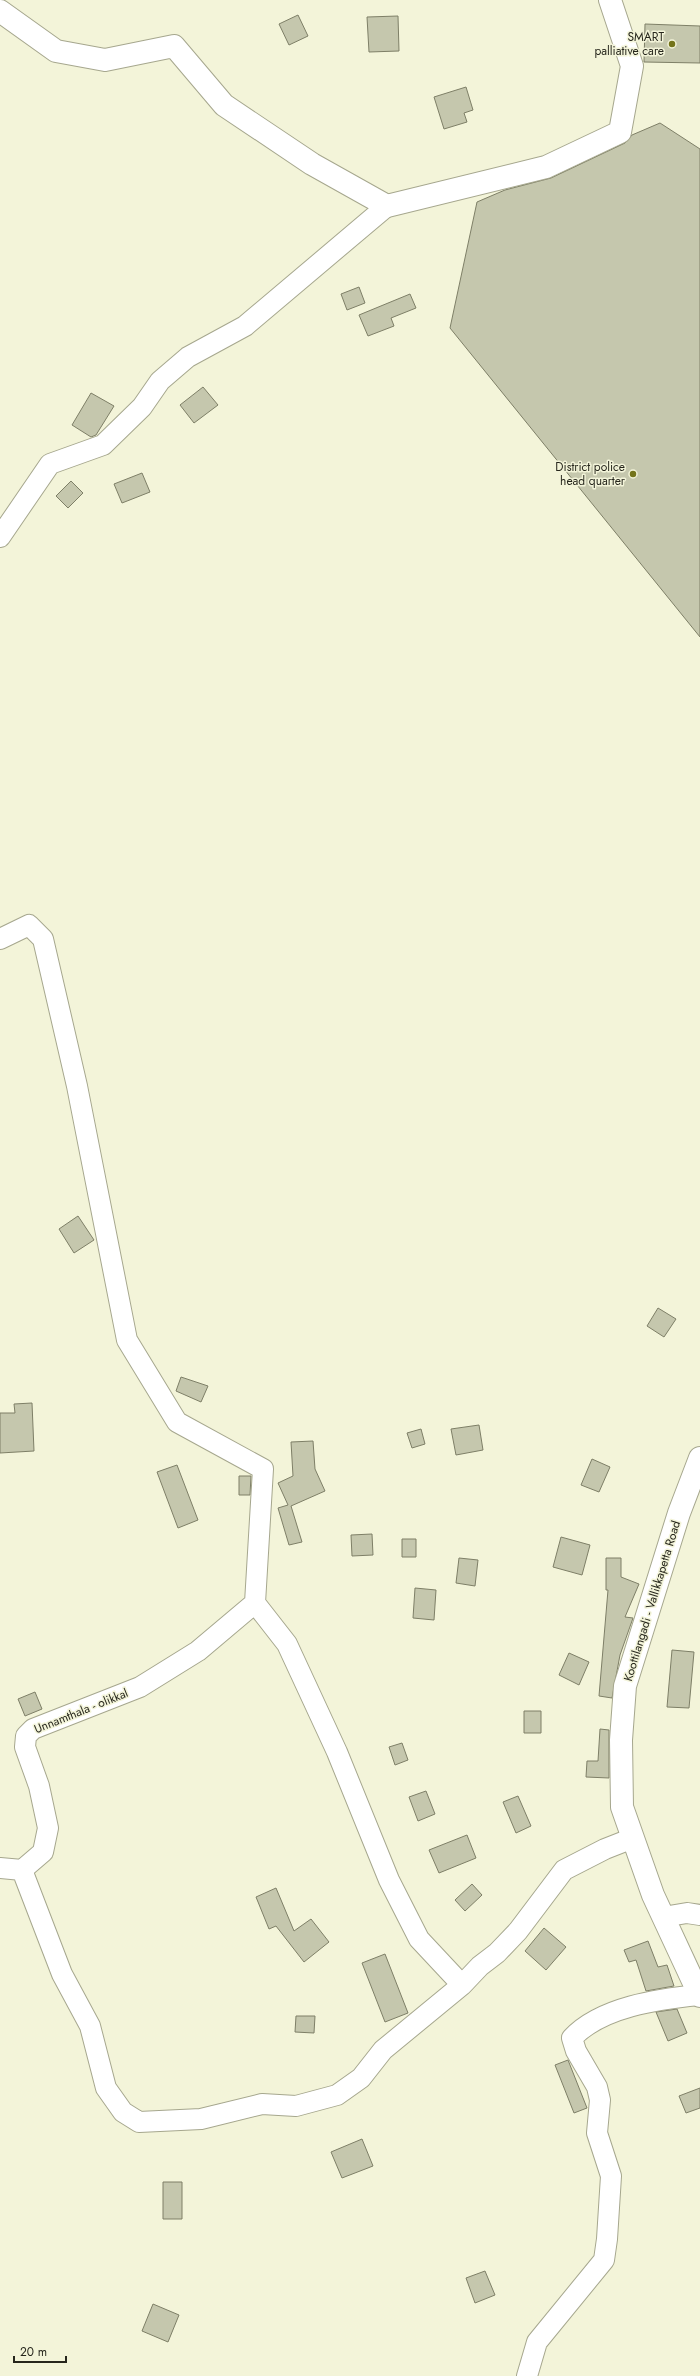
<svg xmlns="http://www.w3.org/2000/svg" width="700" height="2376" font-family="Jost,sans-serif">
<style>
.building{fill:#c5c7ad;stroke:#7e7f67}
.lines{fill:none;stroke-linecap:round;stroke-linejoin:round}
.street-casing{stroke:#a6a78e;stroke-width:22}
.secondary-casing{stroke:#a6a78e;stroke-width:24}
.street{stroke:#fff;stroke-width:20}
.secondary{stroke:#fff;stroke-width:22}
.poi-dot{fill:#74741a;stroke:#f3f4d9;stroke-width:1.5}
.labels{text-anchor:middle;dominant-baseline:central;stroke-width:3;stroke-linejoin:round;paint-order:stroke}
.poi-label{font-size:12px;fill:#26261c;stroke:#f3f4d9;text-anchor:end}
.street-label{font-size:12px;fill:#26261c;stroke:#f3f4d9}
</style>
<rect width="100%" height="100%" fill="#f3f4d9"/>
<path class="building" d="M298,15L308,36L289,45L279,24Z
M398,16L399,51L369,52L367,17Z
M645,24L700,26V63L644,62Z
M466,87L473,110L464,113L467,122L444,129L434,97Z
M660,123L700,149V637L450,328L477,202L505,190L551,178L625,143L632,135Z
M359,287L365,303L347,310L341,294Z
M410,294L416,308L391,318L394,326L368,336L359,315Z
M203,387L218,405L194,423L180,405Z
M91,393L114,406L96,435L91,437L72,425Z
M142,473L150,492L122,503L114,484Z
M71,481L83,493L68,508L56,496Z
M78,1216L94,1240L74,1253L59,1229Z
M658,1308L676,1319L664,1337L647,1326Z
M181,1377L208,1386L201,1402L176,1391Z
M32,1403L34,1451L0,1453V1413H15L14,1404Z
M479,1425L483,1450L456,1455L451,1429Z
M421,1429L425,1444L412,1448L407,1433Z
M313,1441L315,1469L325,1491L291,1506L302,1542L289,1545L278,1508L288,1505L278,1483L293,1476L291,1442Z
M592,1459L610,1467L599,1492L581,1485Z
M177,1465L198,1520L178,1528L157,1472Z
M239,1476H251L250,1495H239Z
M372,1534L373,1555L352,1556L351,1535Z
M561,1537L590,1545L582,1575L553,1567Z
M402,1539H416V1557H402Z
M459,1558L478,1560L475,1586L456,1583Z
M606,1558H621V1577L639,1584L625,1617L633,1618L620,1655L612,1698L599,1696L608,1590H606Z
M415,1588L436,1590L434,1620L413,1618Z
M672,1650L694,1652L689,1708L667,1707Z
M569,1653L589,1662L579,1685L559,1675Z
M35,1692L42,1709L25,1716L18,1699Z
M524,1711H541V1733H524Z
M600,1729L609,1730V1778L586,1777L587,1761H598Z
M402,1743L408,1760L395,1765L389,1747Z
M426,1791L435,1814L418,1821L409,1797Z
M518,1796L531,1826L516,1833L503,1802Z
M467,1835L476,1858L439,1873L429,1850Z
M472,1884L482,1895L465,1911L455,1900Z
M276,1888L294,1931L311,1919L329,1942L304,1962L276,1926L269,1929L256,1897Z
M544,1928L566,1947L546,1970L525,1951Z
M648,1941L658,1967L667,1965L674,1986L646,1991L636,1960L629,1962L624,1950Z
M385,1954L408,2013L385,2022L362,1963Z
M677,2009L687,2033L668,2041L656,2012Z
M296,2016H315L314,2033L295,2032Z
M568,2060L587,2108L574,2113L555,2065Z
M700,2088V2108L686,2113L679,2096Z
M362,2139L373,2166L342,2178L331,2152Z
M163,2182H182V2219H163Z
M485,2271L495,2295L475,2303L466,2278Z
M153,2304L179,2315L168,2342L142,2331Z"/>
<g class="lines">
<g class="street-casing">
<path id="street" d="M0,537L50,464L103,445L142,407L160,381L188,357L245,326L387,206
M0,939L29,925L43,939L77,1086L127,1340L177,1422L263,1469L255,1603L287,1644L337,1752L389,1880L419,1939L462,1985
M0,1868L22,1870L43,1852L48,1828L39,1786L25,1747L26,1736L33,1729L140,1687L198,1651L255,1603
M22,1870L62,1974L90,2026L106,2088L123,2112L139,2122L201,2119L262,2104L296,2106L337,2095L361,2078L383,2050L462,1985L480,1966L497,1953L518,1931L564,1870L605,1849L633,1838
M663,1917L687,1913L700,1915
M527,2376L537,2342L604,2260L607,2239L611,2176L597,2133L600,2100L597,2087L576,2051L572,2038C601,2007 658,1999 699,1995"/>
</g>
<g class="secondary-casing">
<path id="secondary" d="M0,11L56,51L105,60L174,46L224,105L312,164L387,206L546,167L620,132L632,66L610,0
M700,1458L679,1513L625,1686L621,1740L622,1807L653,1895L700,1996"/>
</g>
<use href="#street" class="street"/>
<use href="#secondary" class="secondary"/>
</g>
<g class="poi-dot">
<circle cx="672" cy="44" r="4"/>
<circle cx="633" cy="474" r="4"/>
</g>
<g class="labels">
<g class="poi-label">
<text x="664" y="37">SMART<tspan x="664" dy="14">palliative care</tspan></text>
<text x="625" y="467">District police<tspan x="625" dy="14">head quarter</tspan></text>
</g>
<g class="street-label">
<text transform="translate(652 1601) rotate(-73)">Koottilangadi - Vallikkapetta Road</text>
<text transform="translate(81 1711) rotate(-22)">Unnamthala - olikkal</text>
</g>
</g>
<path d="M14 2356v6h52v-6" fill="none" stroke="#26261c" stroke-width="2"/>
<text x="20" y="2356" font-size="12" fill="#26261c" stroke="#f3f4d9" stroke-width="3" paint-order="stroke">20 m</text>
</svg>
